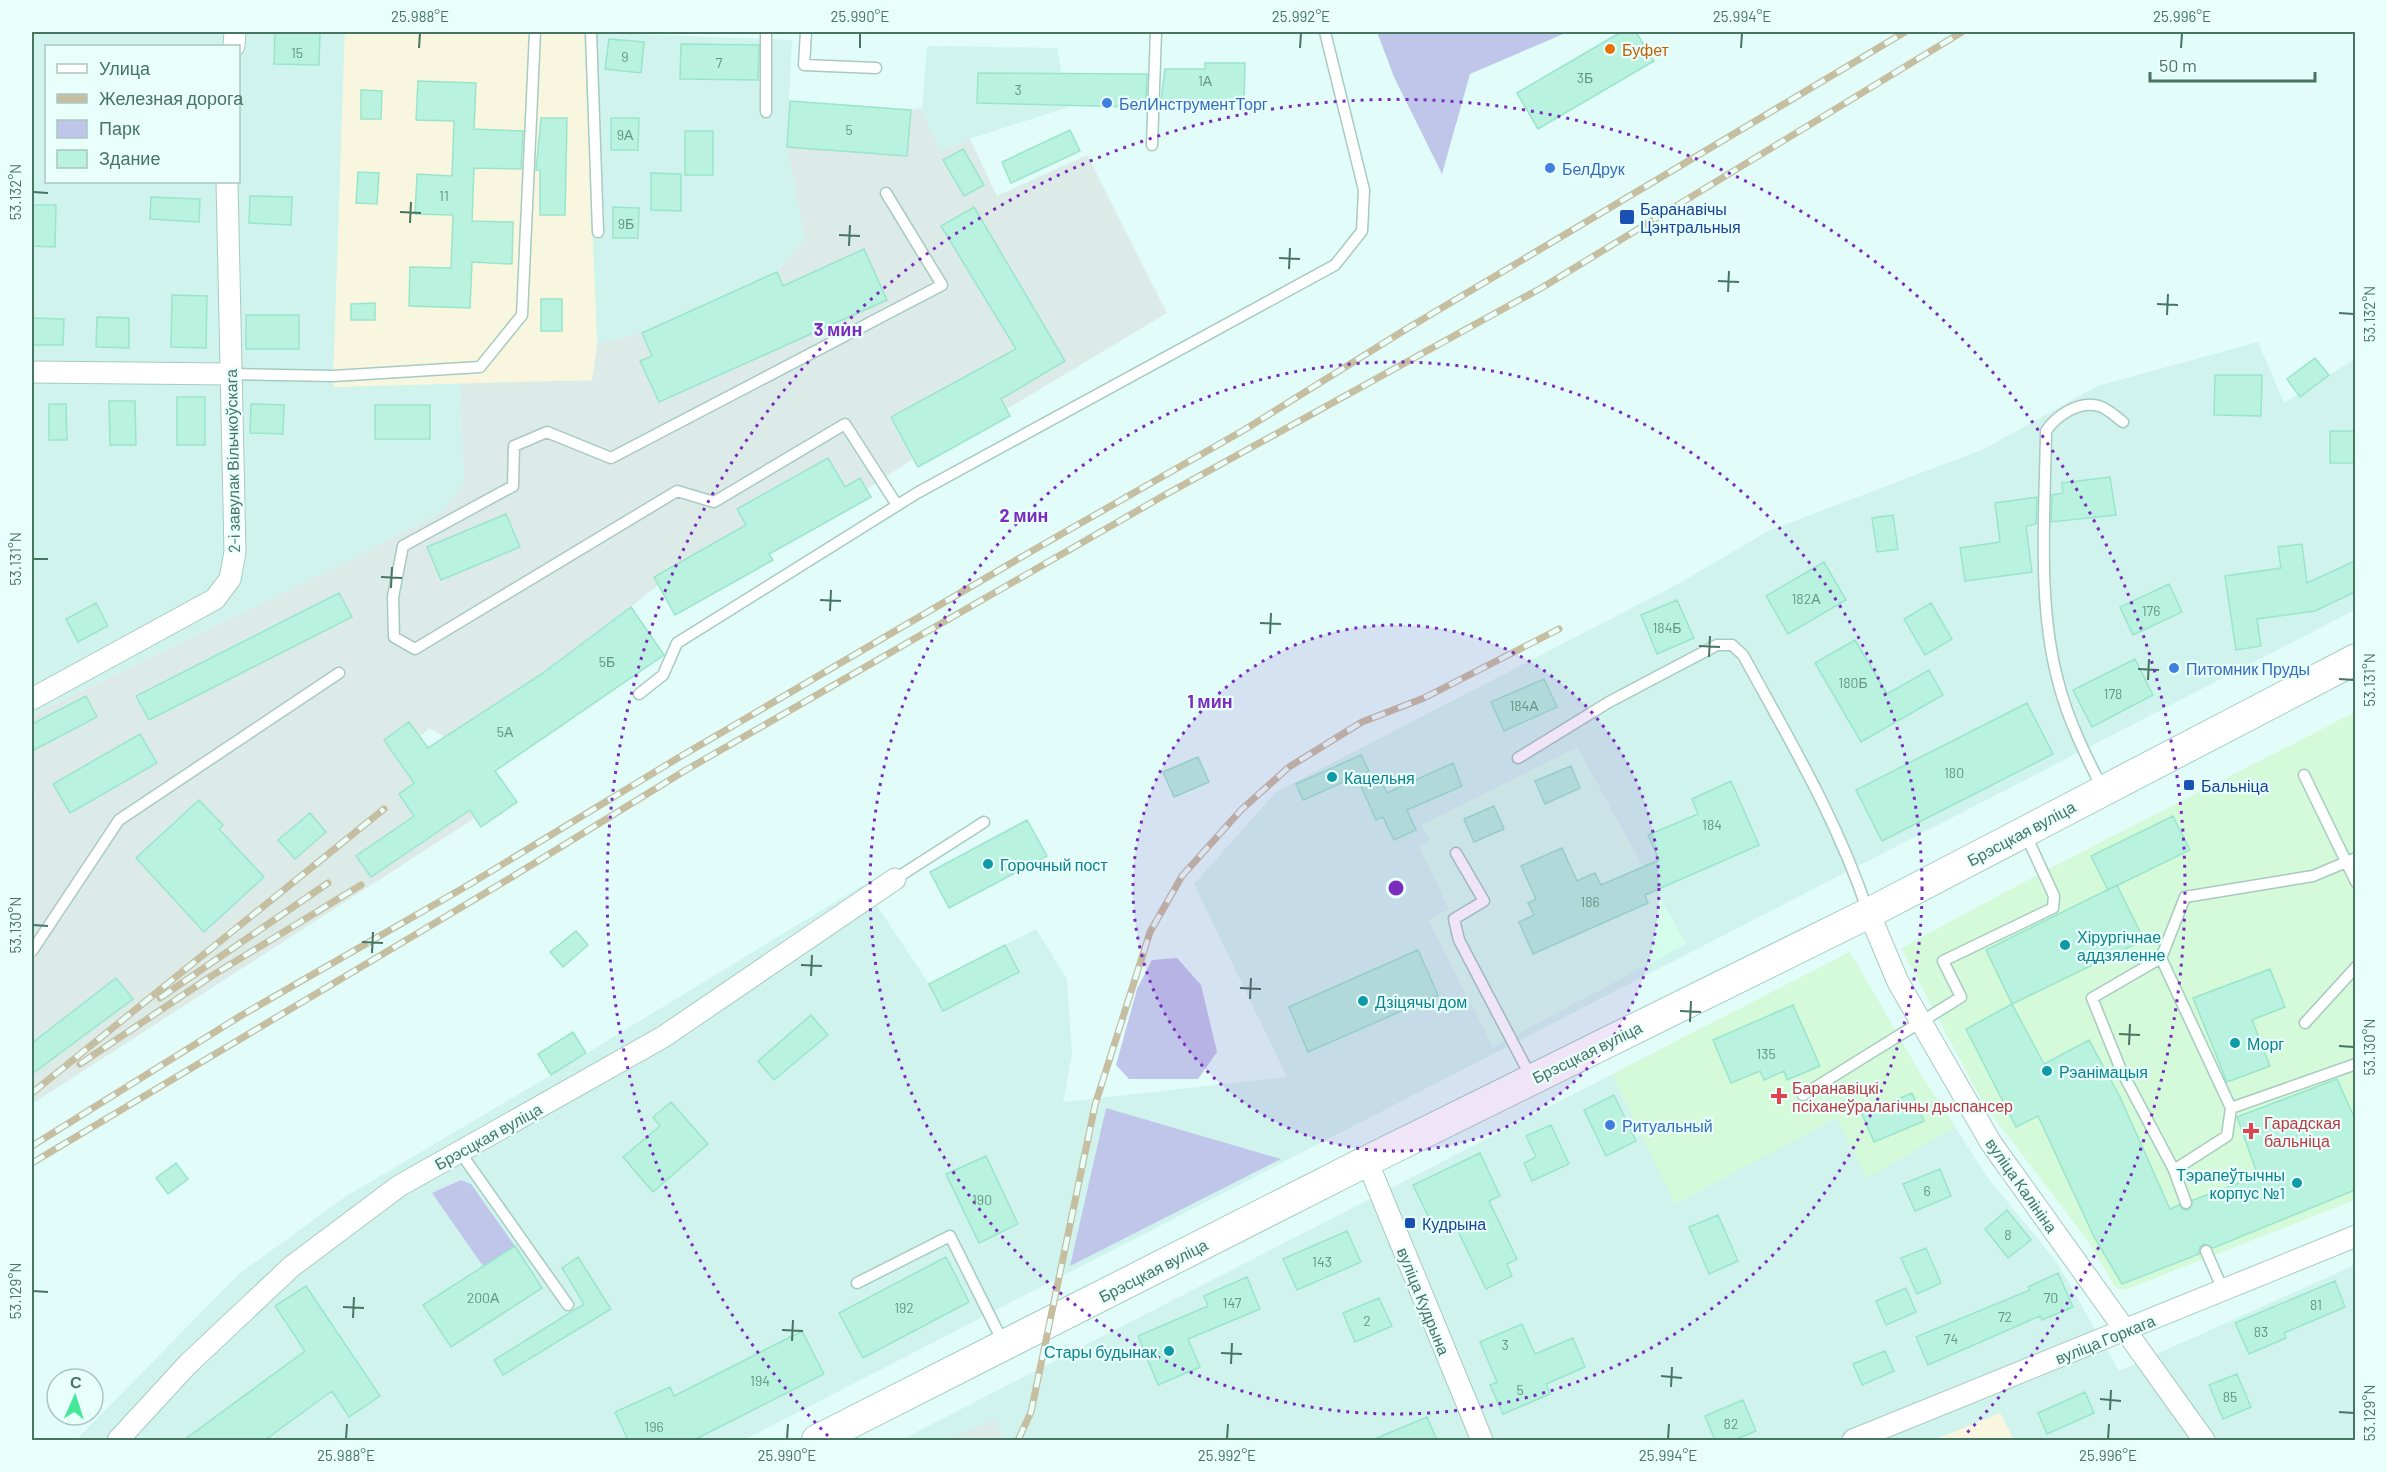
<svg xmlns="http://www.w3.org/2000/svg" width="2387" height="1472" font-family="Barlow,sans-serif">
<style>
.residential{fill:#d0f4ed;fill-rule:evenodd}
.commercial{fill:#d5fdec}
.industrial{fill:#ddebe8}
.education{fill:#f8f6de}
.medical{fill:#d5fada}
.green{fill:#c0c6ea}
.building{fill:#b9f2df;stroke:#99e5cb;stroke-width:1.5}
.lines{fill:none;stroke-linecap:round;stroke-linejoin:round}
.service-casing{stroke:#a6cbc0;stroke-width:13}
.minor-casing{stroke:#a6cbc0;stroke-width:23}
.secondary-casing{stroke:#a3cec2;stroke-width:32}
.service{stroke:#fff;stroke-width:10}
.minor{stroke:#fff;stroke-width:21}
.secondary{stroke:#fff;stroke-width:30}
.rail-casing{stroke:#c5bea1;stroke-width:7}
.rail{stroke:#e8fffc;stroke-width:4.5;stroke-dasharray:14;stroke-linecap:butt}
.ticks{fill:none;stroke:#487464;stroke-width:2}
.ring{fill:none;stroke:#7b2cbf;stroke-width:3;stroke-dasharray:3 6}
.food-dot{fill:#e8710a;stroke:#e8fffc;stroke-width:2}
.shop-dot{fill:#3f7fe0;stroke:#e8fffc;stroke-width:2}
.transit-dot{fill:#1a4fb4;stroke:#e8fffc;stroke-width:2}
.culture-dot{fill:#0f9aa8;stroke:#e8fffc;stroke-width:2}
.health-dot{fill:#e0444e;stroke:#e8fffc;stroke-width:2}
.labels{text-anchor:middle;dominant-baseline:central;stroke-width:4.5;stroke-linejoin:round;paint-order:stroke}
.number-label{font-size:14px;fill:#649483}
.food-label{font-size:16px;fill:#c56008;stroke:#e8fffc;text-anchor:start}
.shop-label{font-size:16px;fill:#366cbe;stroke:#e8fffc;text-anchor:start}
.transit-label{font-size:16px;fill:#164399;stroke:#e8fffc;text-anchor:start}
.street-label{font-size:16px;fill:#487464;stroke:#e8fffc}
.culture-label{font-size:16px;fill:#0d838f;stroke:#e8fffc;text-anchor:start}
.health-label{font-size:16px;fill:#be3a42;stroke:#e8fffc;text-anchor:start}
.centre{fill:#7b2cbf;stroke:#e8fffc;stroke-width:3}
.ring-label{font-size:18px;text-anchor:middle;font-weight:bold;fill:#7b2cbf;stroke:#e8fffc;stroke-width:4.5;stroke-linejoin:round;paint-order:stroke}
.neatline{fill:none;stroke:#487464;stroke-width:2}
.ticks-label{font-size:15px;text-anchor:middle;fill:#487464}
</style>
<rect width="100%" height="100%" fill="#e2fcf9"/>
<path class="residential" d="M32,32H345L333,387L460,382L464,485L443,511L341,565L32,715ZM46,46H238V182H46Z
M584,32L792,40L787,147L805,240L777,272L642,333L597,344Z
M927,46L1057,48L1068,107L970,139L940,152L922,108Z
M2258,342L2284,403L2355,359V610L744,1440H76L240,1273L348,1195L551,1075L863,885L929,984L1036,929L1067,979L1072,1055L1063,1102L1287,1077L1194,884L1276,792L1680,583L1768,531L1984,449L2097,386Z
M1850,952L1918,1070L1988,1178L2056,1261L2119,1371L2355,1265V1440H901Z"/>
<path class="commercial" d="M1577,747L1686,944L1493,1047L1428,920L1449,909L1419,847L1430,840L1421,825Z"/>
<path class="industrial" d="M790,101L911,110L922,108L940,152L970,139L997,196L1087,155L1167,313L1007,409L1010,416L918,467L913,459L867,489L871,497L769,553L773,560L675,615L658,585L631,607L664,654L583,712L551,668L535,679L565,725L467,789L445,737L429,728L420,737L475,818L32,1104V800L35,798L32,792V715L341,565L443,511L464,484L460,382L592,380L597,344L642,333L777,272L805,240L787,147Z
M996,1419L1003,1440H945Z"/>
<path class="education" d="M345,32H584L597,344L592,380L333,387Z
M2000,1413L2014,1440H1934Z"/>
<path class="medical" d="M2355,712V1200L2125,1290L2116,1288L2087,1240L1983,1103L1901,948L2043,872Z
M1850,952L1918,1070L1955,1127L1867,1178L1837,1118L1675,1204L1612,1074Z"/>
<path class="green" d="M1377,32H1568L1470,74L1442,174L1394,77Z
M1177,958L1201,985L1217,1052L1198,1079H1129L1116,1065L1137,989L1152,960Z
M1106,1108L1281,1159L1070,1266Z
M461,1180L471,1184L515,1246L483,1266L432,1193Z"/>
<path class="building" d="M275,32L320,33L319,65L274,64Z
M1621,32H1636L1654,61L1538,129L1517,93Z
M609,39L644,42L641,73L605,69Z
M681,44L759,45L758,80L680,79Z
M1205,63H1245L1244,102L1161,101L1165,69H1205Z
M978,73L1147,74L1146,100H1136V107L977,103Z
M418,81L476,83L474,129L523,131L521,169L474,168L472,221L513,222L512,264L472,262L470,308L409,306L410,267L451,268L453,215L415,214L417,174L452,176L454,121L416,120Z
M361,90L382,91L381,119H361Z
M790,101L911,110L907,156L787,147Z
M541,118H567L565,215H540V170H536Z
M611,118H639L638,150H611Z
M1070,130L1080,151L1011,183L1002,162Z
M685,131H713V175H685Z
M963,149L984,185L964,196L943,160Z
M358,172L379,173L377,204L356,203Z
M651,173L681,174V211L651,210Z
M250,196L292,197L291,225L249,223Z
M151,197L200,199L199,222L150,219Z
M32,205H56L55,247L32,246Z
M613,207L639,208L638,238H613Z
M974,207L1065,361L1001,399L1010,416L918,467L891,417L1016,349L941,226Z
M864,249L887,300L659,402L640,361L652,356L642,333L777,272L783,286Z
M172,295L207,296L206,348L171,347Z
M541,299H562V331H541Z
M375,303V320H351V304Z
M246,315H299V349H246Z
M97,317L129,318V348L96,347Z
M32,318L64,319L63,345H32Z
M2315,358L2329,375L2300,397L2287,379Z
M2215,375H2262L2261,416L2214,415Z
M177,397H205V445H177Z
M109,401H135L136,445H110Z
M49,404H66L67,440H49Z
M251,404L284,405L283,434L250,433Z
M375,405H430V439H375Z
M2330,431H2354V463H2330Z
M828,458L845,487L860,478L871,497L769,554L773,560L675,615L654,577L746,525L737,509Z
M2110,477L2116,515L2051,522L2052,495L2063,493L2062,483Z
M2037,497L2036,524L2026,526L2032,572L1965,581L1960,548L2000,542L1995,503Z
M506,514L520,547L441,580L427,547Z
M1893,515L1898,549L1877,552L1872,518Z
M2302,544L2307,583L2355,561V592L2315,611L2257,619L2261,646L2236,650L2225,576L2281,568L2278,547Z
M1824,562L1846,600L1788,634L1766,596Z
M2169,584L2182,612L2133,635L2120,607Z
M339,593L352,617L149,720L136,696Z
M1677,600L1694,638L1657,654L1641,615Z
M96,603L108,626L78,642L66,619Z
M1931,603L1952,639L1925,655L1904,619Z
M631,607L664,655L495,771L517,802L481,827L470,810L371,877L356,856L414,816L399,794L414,783L384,740L409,722L428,748L543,673Z
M1855,640L1887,694L1929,670L1943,695L1861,742L1815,663Z
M2135,659L2153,695L2092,727L2073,690Z
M1544,679L1557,707L1504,731L1491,702Z
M86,696L97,717L32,751V724Z
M2027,703L2053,754L1882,841L1856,790Z
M140,734L157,763L70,813L53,784Z
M1361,755L1369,771L1303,800L1296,784Z
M1198,757L1209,782L1174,797L1163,772Z
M1453,763L1462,786L1407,810L1416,830L1394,840L1383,817L1376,820L1361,786L1380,778L1387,793Z
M1571,766L1580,788L1545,804L1535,781Z
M1731,781L1759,845L1645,895L1648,903L1533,954L1519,922L1534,915L1528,903L1536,899L1521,866L1562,848L1577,881L1595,873L1601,885L1659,860L1648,835L1698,814L1692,799Z
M199,800L223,825L219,829L264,877L204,932L136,858Z
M1494,806L1504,829L1474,842L1464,819Z
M310,813L326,832L295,859L278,840Z
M2173,816L2190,850L2108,890L2091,856Z
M1027,820L1047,856L949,908L930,872Z
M2117,885L2144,940L2012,1004L1986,950Z
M576,931L588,945L563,967L550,952Z
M1005,945L1019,972L943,1011L929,984Z
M1418,950L1438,995L1308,1052L1289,1007Z
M2270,969L2285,1007L2252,1020L2270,1066L2227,1082L2193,998Z
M116,978L133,999L32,1074V1043Z
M2012,1004L2044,1064L2089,1040L2120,1097L2170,1209L2179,1205L2184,1210H2189L2193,1200L2258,1176L2237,1117L2337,1079L2355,1119V1190L2213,1248L2204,1244L2200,1247L2199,1254L2122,1284L2094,1237L2038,1116L2016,1127L1966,1029Z
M1793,1005L1820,1066L1787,1080L1784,1071L1764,1080L1760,1071L1731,1083L1713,1040Z
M811,1015L828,1035L774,1080L758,1061Z
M573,1032L586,1053L551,1075L538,1054Z
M1912,1093L1924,1121L1874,1142L1862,1114Z
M1614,1095L1636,1141L1606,1156L1584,1110Z
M671,1102L708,1144L653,1192L623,1157L660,1126L653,1117Z
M1551,1125L1569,1164L1532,1181L1524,1163L1536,1157L1526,1136Z
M1480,1153L1500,1196L1489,1201L1517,1259L1507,1264L1512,1276L1486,1289L1454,1223L1436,1232L1413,1185Z
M986,1156L1018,1224L979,1243L946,1174Z
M176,1163L188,1179L168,1194L156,1178Z
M1940,1169L1951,1196L1915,1211L1903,1184Z
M2007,1210L2031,1240L2008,1258L1985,1229Z
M1718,1215L1738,1261L1709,1274L1689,1227Z
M1347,1231L1361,1262L1297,1290L1283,1259Z
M515,1246L542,1288L451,1347L423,1305Z
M1926,1248L1941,1283L1917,1294L1901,1258Z
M578,1257L611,1309L503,1375L494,1360L584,1304L562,1268Z
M946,1257L969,1302L863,1358L839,1313Z
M2058,1273L2073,1307L2042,1320L2040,1316L1928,1365L1916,1337L2030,1290L2028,1287Z
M1247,1277L1260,1309L1188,1339L1200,1367L1158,1385L1138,1336L1208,1306L1204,1296Z
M2335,1281L2345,1307L2284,1333L2286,1338L2249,1354L2235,1323Z
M306,1286L380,1396L349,1417L332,1391L265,1440H184L305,1351L275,1306Z
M1906,1288L1916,1312L1886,1325L1876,1301Z
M1379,1298L1392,1326L1355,1342L1343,1313Z
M1522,1324L1535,1354L1573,1338L1585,1367L1546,1384L1550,1394L1503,1414L1490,1385L1497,1382L1480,1342Z
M802,1331L824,1374L694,1440H628L615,1412L670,1387L674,1396Z
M1885,1351L1894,1371L1862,1385L1853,1364Z
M2237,1374L2251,1407L2223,1419L2209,1385Z
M2085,1392L2094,1413L2047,1434L2038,1413Z
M1743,1400L1756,1431L1734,1440H1715L1705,1416Z
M1427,1417L1437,1440H1372Z"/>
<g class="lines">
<g class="service-casing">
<path id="service" d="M591,32L598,232
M806,32L804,65L876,68
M766,112V32
M1152,145L1156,32
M886,193L942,285L611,458L547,432L514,446L513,486L403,546L393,597L394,637L415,649L677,491L714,502L845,424L897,505
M231,374L333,376L480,367L522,315L535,32
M639,694L663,675L677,643L917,493L1335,265L1362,231L1364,190L1325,32
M1518,758L1609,702L1717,645H1732L1743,655C1790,741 1837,819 1868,912
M2304,775L2356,882
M2103,790C2086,756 2067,718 2058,681C2037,603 2045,511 2046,431C2056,416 2079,400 2099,406C2107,408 2116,417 2123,422
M1456,853L1484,901L1454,919L1459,940L1532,1079
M895,879L984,822
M32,951L119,820L339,673
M2161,958L2231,1108L2227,1136L2174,1170L2121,1070L2092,998L2161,958L2185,897L2313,876L2356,858
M2305,1023L2356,967
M1803,1095L1961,997L1943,961L2053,908L2054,896L2025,833
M2231,1108L2356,1064
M460,1152L568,1305
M2174,1170L2186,1203
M2206,1251L2223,1290
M857,1283L950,1236L1003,1342"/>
</g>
<g class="minor-casing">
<path id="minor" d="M234,46L235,32
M32,372L231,374
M32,699L215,599L230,579L235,552L227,182
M1869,913L1898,982L1991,1143L2204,1440
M1367,1161L1482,1440
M118,1440L188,1364L291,1267L399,1186L663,1037L895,879
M1853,1440L2356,1236"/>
</g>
<g class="secondary-casing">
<path id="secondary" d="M817,1440L1367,1161L1869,913L2356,659"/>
</g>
<use href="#service" class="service"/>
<use href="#minor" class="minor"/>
<use href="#secondary" class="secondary"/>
<g class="rail-casing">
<path id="rail" d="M160,998L328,883
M80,1064L213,975L361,885
M32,1093L384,809
M32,1146L242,1015L465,887L678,758L1037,548L1244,430L1408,328L1905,32
M32,1163L502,883L686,770L1163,496L1543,287L1962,32
M1018,1440L1031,1412L1095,1105L1150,932L1182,876L1241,810L1289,767L1362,722L1424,698L1559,629"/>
</g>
<use href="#rail" class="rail"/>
</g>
<path class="ticks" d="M419,48L420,33M860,48V33M1300,48L1301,33M1741,48L1742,33M2181,48L2182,33M33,192L48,193M400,212L421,213M410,223L411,202M839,235L860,236M849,246L850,225M1279,258L1300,259M1289,269L1290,248M1718,281L1739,282M1728,292L1729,271M2157,304L2178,305M2339,313L2354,314M2167,315L2168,294M33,559H48M381,577L402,578M391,588L392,567M820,600L841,601M830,611L831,590M1260,623L1281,624M1270,634L1271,613M1699,646L1720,647M1709,657L1710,636M2138,669L2159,670M2339,679L2354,680M2148,680L2149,659M33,925L48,926M362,942L383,943M372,953L373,932M801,965L822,966M811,976L812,955M1240,988L1261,989M1250,999L1251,978M1680,1011L1701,1012M1690,1022L1691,1001M2119,1034L2140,1035M2129,1045L2130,1024M2339,1046L2354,1047M33,1291L48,1292M343,1307L364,1308M353,1318L354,1297M782,1330L803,1331M792,1341L793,1320M1221,1353L1242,1354M1231,1364L1232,1343M1661,1376L1682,1378M1671,1387L1672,1367M2100,1399L2121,1401M2110,1410L2111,1390M2339,1412L2354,1413M346,1439L347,1424M787,1439L788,1424M1227,1439L1228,1424M1668,1439L1669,1424M2108,1439L2109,1424"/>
<circle cx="1396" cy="888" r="263" fill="#7b2cbf" fill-opacity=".12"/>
<g class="ring">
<circle cx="1396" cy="888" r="263"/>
<circle cx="1396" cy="888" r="526"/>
<path d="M828 1436A789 789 0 1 1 1964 1436"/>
</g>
<circle class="food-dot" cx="1610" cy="49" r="6"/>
<g class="shop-dot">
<circle cx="1107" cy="103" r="6"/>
<circle cx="1550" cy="168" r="6"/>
<circle cx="2174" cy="668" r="6"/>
<circle cx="1610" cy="1125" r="6"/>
</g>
<g class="transit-dot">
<rect x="1619" y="209" width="16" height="16" rx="3"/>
<rect x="2183" y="779" width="12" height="12" rx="3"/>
<rect x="1404" y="1217" width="12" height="12" rx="3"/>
</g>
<g class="culture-dot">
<circle cx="1332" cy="777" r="6"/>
<circle cx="988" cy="864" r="6"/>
<circle cx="2065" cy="945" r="6"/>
<circle cx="1363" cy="1001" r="6"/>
<circle cx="2235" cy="1043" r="6"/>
<circle cx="2047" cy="1071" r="6"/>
<circle cx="2297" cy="1183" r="6"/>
<circle cx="1169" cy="1351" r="6"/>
</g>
<g class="health-dot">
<path d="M1776 1087h6v6h6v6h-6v6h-6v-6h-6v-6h6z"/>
<path d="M2248 1122h6v6h6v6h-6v6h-6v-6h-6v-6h6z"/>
</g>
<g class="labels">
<g class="number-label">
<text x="297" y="52">15</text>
<text x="625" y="56">9</text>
<text x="719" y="62">7</text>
<text x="1585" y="77">3Б</text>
<text x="1205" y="80">1А</text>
<text x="1018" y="89">3</text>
<text x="849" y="129">5</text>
<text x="625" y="134">9А</text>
<text x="444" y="195">11</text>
<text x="626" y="223">9Б</text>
<text x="1806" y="598">182А</text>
<text x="2151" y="610">176</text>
<text x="1667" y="627">184Б</text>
<text x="607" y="661">5Б</text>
<text x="1853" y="682">180Б</text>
<text x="2113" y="693">178</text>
<text x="1524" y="705">184А</text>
<text x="505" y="731">5А</text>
<text x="1954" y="772">180</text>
<text x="1712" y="824">184</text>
<text x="1590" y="901">186</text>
<text x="1766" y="1053">135</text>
<text x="1927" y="1190">6</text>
<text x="982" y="1199">190</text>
<text x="2008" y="1234">8</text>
<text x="1322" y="1261">143</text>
<text x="483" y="1297">200А</text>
<text x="2051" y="1297">70</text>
<text x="1232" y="1302">147</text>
<text x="2316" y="1304">81</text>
<text x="904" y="1307">192</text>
<text x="2005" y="1316">72</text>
<text x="1367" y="1320">2</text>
<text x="2261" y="1331">83</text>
<text x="1951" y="1338">74</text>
<text x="1505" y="1344">3</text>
<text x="760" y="1380">194</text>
<text x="1520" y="1389">5</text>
<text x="2230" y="1396">85</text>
<text x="1731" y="1423">82</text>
<text x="654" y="1426">196</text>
</g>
<g class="food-label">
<text x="1622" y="49">Буфет</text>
</g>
<g class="shop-label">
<text x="1119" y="103">БелИнструментТорг</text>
<text x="1562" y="168">БелДрук</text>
<text x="2186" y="668">Питомник Пруды</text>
<text x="1622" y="1125">Ритуальный</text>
</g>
<g class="transit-label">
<text x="1640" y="208">Баранавічы<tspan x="1640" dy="18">Цэнтральныя</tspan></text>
<text x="2201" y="785">Бальніца</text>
<text x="1422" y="1223">Кудрына</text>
</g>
<g class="street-label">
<text transform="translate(232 461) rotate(-91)">2-і завулак Вільчкоўскага</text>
<text transform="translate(2021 833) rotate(-28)">Брэсцкая вуліца</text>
<text transform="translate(1587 1052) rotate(-26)">Брэсцкая вуліца</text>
<text transform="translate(488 1136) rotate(-29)">Брэсцкая вуліца</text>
<text transform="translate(2022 1185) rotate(55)">вуліца Калініна</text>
<text transform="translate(1153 1270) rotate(-27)">Брэсцкая вуліца</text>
<text transform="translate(1424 1301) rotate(68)">вуліца Кудрына</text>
<text transform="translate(2105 1339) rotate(-22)">вуліца Горкага</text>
</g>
<g class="culture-label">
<text x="1344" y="777">Кацельня</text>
<text x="1000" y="864">Горочный пост</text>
<text x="2077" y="936">Хірургічнае<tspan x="2077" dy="18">аддзяленне</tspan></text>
<text x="1375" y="1001">Дзіцячы дом</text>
<text x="2247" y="1043">Морг</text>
<text x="2059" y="1071">Рэанімацыя</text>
<text x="2285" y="1174" text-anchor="end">Тэрапеўтычны<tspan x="2285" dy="18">корпус №1</tspan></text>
<text x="1157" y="1351" text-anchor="end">Стары будынак</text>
</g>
<g class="health-label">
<text x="1792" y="1087">Баранавіцкі<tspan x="1792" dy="18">псіханеўралагічны дыспансер</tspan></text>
<text x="2264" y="1122">Гарадская<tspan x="2264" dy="18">бальніца</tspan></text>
</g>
</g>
<circle cx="1396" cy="888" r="9" class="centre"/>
<g class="ring-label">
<text x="838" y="336">3 мин</text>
<text x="1024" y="522">2 мин</text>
<text x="1210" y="708">1 мин</text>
</g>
<rect width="2387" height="1472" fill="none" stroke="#e8fffc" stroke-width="66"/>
<rect x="45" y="45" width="195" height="138" fill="#e8fffc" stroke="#a8c7bf" stroke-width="1.5"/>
<rect x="57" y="64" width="30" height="9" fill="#ffffff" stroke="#a8c7bf" stroke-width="1.5"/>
<text x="99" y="75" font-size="18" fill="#487464">Улица</text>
<rect x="57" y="94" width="30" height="9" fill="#c5bea1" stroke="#a8c7bf" stroke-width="1.5"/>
<text x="99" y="105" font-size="18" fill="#487464">Железная дорога</text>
<rect x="57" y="120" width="30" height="18" fill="#c0c6ea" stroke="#a8c7bf" stroke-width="1.5"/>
<text x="99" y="135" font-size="18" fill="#487464">Парк</text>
<rect x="57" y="150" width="30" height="18" fill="#b9f2df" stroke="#a8c7bf" stroke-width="1.5"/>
<text x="99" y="165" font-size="18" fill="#487464">Здание</text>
<g transform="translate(75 1397) rotate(3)"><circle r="28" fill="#e8fffc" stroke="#a8c7bf" stroke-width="1.5"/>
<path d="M0-4.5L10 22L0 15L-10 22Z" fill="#45e896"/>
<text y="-9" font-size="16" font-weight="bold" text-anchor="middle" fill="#487464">С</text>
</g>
<path d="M2150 72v9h165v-9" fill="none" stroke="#487464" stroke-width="3"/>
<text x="2159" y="72" font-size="18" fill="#487464" stroke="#e8fffc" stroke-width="4.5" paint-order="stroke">50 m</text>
<rect x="33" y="33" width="2321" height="1406" class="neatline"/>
<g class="ticks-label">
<text x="420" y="22">25.988°E</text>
<text x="860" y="22">25.990°E</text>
<text x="1301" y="22">25.992°E</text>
<text x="1742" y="22">25.994°E</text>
<text x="2182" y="22">25.996°E</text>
<text transform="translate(16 192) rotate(-90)" y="5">53.132°N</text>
<text transform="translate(2370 314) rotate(-90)" y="5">53.132°N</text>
<text transform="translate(16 559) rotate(-90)" y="5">53.131°N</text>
<text transform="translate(2370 680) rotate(-90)" y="5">53.131°N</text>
<text transform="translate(16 925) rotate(-90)" y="5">53.130°N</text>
<text transform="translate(2370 1047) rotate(-90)" y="5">53.130°N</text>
<text transform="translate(16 1291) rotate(-90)" y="5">53.129°N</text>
<text transform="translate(2370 1413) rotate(-90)" y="5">53.129°N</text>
<text x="346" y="1461">25.988°E</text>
<text x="787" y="1461">25.990°E</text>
<text x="1227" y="1461">25.992°E</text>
<text x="1668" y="1461">25.994°E</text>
<text x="2108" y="1461">25.996°E</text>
</g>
</svg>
